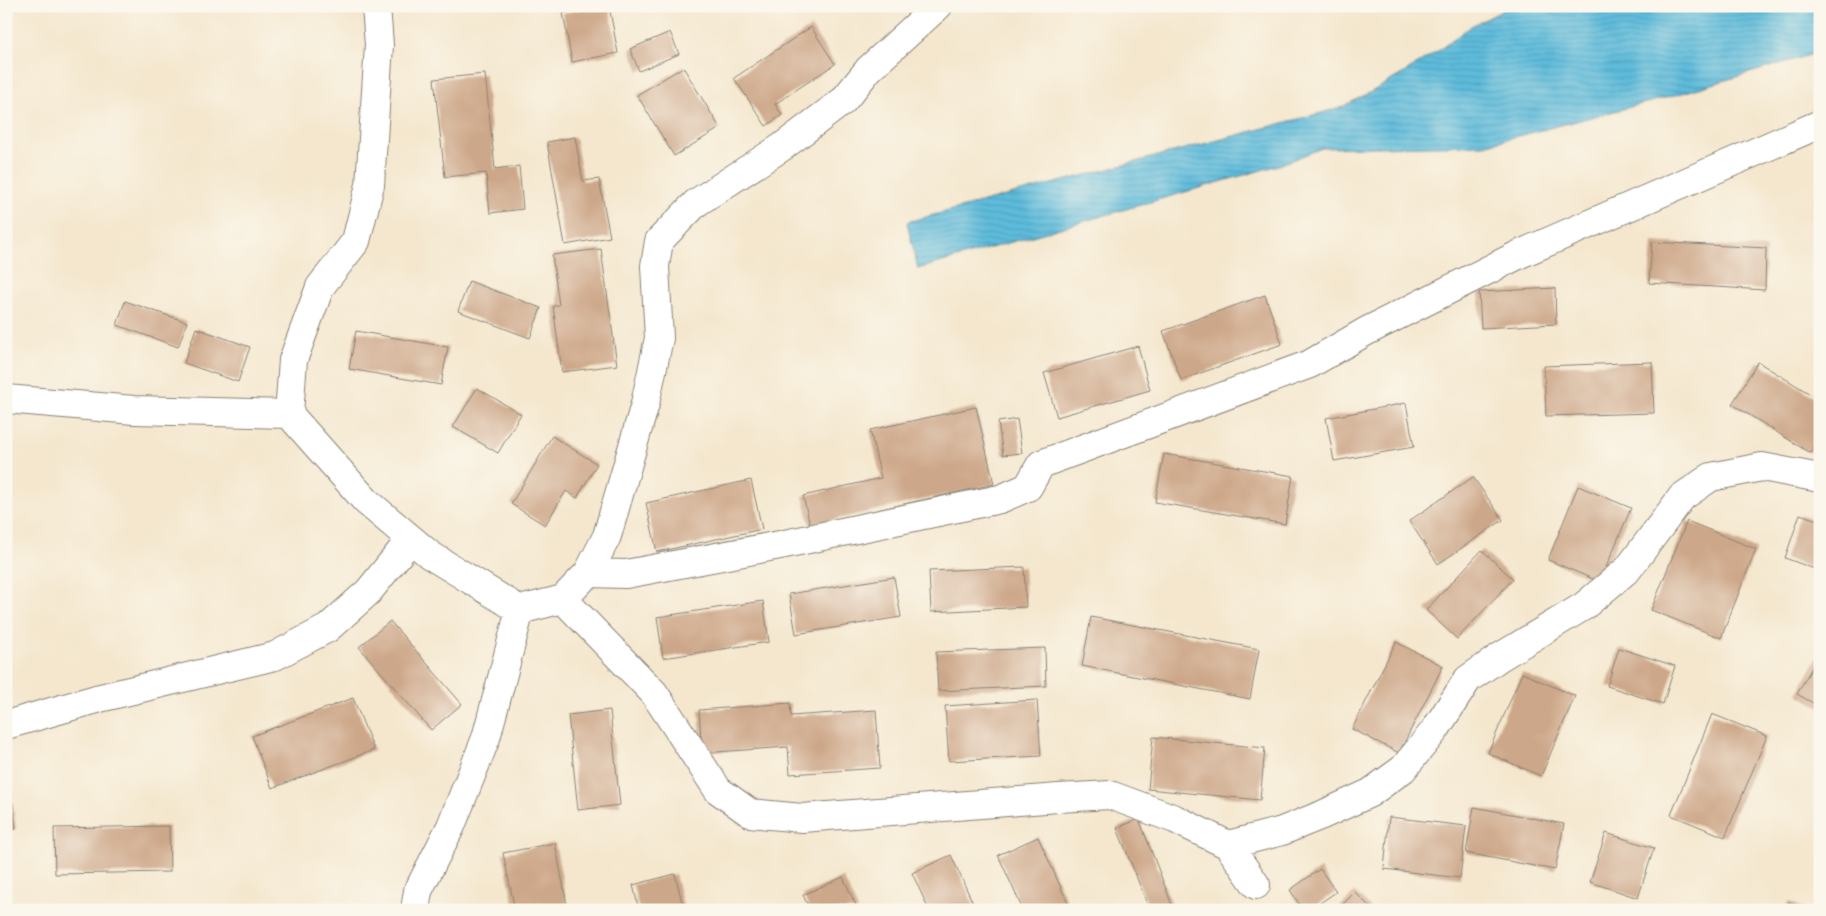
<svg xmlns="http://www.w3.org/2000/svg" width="1826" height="916" font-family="Vollkorn,serif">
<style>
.water{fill:url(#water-rules);stroke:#3c6c7c}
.building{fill:#cda789}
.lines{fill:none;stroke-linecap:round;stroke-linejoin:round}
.minor-casing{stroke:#888275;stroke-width:30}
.minor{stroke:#fff;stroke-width:28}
</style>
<defs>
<pattern id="water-rules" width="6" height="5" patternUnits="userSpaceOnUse" patternTransform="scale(1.25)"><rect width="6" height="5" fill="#5dbbdb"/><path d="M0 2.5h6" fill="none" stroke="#50a0bb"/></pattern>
</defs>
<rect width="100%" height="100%" fill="#fbf7ec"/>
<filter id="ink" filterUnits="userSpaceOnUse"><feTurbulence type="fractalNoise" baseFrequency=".02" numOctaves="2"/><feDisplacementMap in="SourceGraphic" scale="10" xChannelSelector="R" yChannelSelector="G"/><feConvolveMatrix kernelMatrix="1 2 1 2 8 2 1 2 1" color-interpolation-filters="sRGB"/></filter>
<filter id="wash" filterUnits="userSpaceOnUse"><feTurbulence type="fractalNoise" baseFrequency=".0096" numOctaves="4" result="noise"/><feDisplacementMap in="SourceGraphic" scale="20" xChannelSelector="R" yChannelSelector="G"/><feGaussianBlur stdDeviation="1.12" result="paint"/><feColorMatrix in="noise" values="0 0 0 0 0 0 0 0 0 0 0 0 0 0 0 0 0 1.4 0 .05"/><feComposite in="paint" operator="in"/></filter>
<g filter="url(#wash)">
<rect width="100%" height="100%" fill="#f4e7ce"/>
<path class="water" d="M1512,6H1820V52L1669,97L1484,145L1322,148L1279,165L918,269L907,222L1340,108L1371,92L1404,73L1439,50L1471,26Z"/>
<g id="blocks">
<path class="building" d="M596,6H609L618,53L572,62L563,13Z
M811,27L835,64L775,104L782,115L766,126L734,78Z
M670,32L679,54L639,71L630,49Z
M683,67L720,128L674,156L637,95Z
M485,74L495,169L519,166L523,209L490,213L486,173L445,177L434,79Z
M575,137L583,181L599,179L610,237L565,245L547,142Z
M1652,242L1766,248L1765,290L1649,283Z
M601,249L617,365L562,372L553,306L559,305L552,255Z
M469,281L541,308L530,338L458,311Z
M1555,288L1556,324L1481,328L1479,292Z
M1265,295L1282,344L1181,380L1163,331Z
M125,301L187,322L178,347L117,325Z
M196,328L250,347L238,382L184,363Z
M356,331L448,347L441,385L349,369Z
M1138,346L1150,390L1057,417L1044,373Z
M1652,362L1654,413L1546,416L1544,366Z
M1758,362L1820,400V437L1810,453L1732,404Z
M477,388L521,414L498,453L453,427Z
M1406,403L1414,447L1334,461L1326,418Z
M976,407L994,484L810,525L803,496L881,478L870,430Z
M1017,419L1022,453L1003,455L998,422Z
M552,436L597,464L577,498L566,491L545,525L511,504Z
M1164,454L1293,476L1285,524L1155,502Z
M1473,477L1503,520L1438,564L1409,521Z
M751,480L762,529L657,552L646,503Z
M1578,486L1631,508L1600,582L1548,560Z
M1800,514L1820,521V571L1785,558Z
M1687,521L1756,549L1721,638L1651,610Z
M1482,550L1513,579L1457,639L1426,610Z
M1024,567L1026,607L931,612L929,571Z
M894,577L901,617L796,634L789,594Z
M763,601L769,642L663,658L657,617Z
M1091,617L1259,649L1250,699L1082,666Z
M390,621L462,704L431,730L359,647Z
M1396,642L1443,666L1399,753L1352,729Z
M1045,648L1046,686L938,691L936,652Z
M1619,648L1675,666L1663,704L1607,686Z
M1820,653V707L1797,694Z
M1522,673L1575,696L1541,776L1488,753Z
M353,698L374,750L272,788L252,736Z
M1037,700L1041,756L949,761L945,706Z
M790,703L791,716L876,710L880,768L790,774L788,747L702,753L699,710Z
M610,710L620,805L578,810L568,715Z
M1712,714L1767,736L1725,837L1671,815Z
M1153,737L1265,748L1260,800L1148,789Z
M6,779H9L16,829L6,831Z
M1474,807L1564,824L1555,870L1466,853Z
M1389,817L1466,826L1460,878L1384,869Z
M1139,819L1174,910H1138L1148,906L1117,828Z
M169,826L170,872L55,874L54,828Z
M1606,833L1654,848L1638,898L1590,882Z
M1038,837L1071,910H1023L998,855Z
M555,843L568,910H515L503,853Z
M951,855L976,910H929L912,873Z
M1320,869L1336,892L1310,910H1303L1290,890Z
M675,874L684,910H639L633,885Z
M843,877L858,910H810L803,895Z
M1355,892L1373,910H1337Z
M1789,902L1807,910H1785Z"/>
</g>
</g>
<g filter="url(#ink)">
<use href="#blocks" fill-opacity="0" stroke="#888275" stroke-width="1"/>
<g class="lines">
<g class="minor-casing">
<path id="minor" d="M376,6L379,45L370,185L356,241L320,287L293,360L289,414L366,501L430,555L520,610L563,599L588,573L607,536L645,404L659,338L655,266L659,241L696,203L782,147L843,101L869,69L938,6
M6,399L134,410L289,414
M588,573L626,574L780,545L1000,499L1028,487L1041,464L1310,364L1365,332L1520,254L1820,124
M563,599L654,693L718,790L750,813L802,818L1058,798L1110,795L1175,819L1228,845L1256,885
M6,725L100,698L275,656L328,628L368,592L411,539
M1228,845L1282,831L1322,815L1370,793L1403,769L1435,730L1468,679L1500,657L1584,606L1628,569L1682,497L1711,477L1762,467L1820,478
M415,910L418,891L451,826L486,738L520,610"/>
</g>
<use href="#minor" class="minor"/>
</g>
</g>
<rect width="1826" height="916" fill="none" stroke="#fbf7ec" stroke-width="25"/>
</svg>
